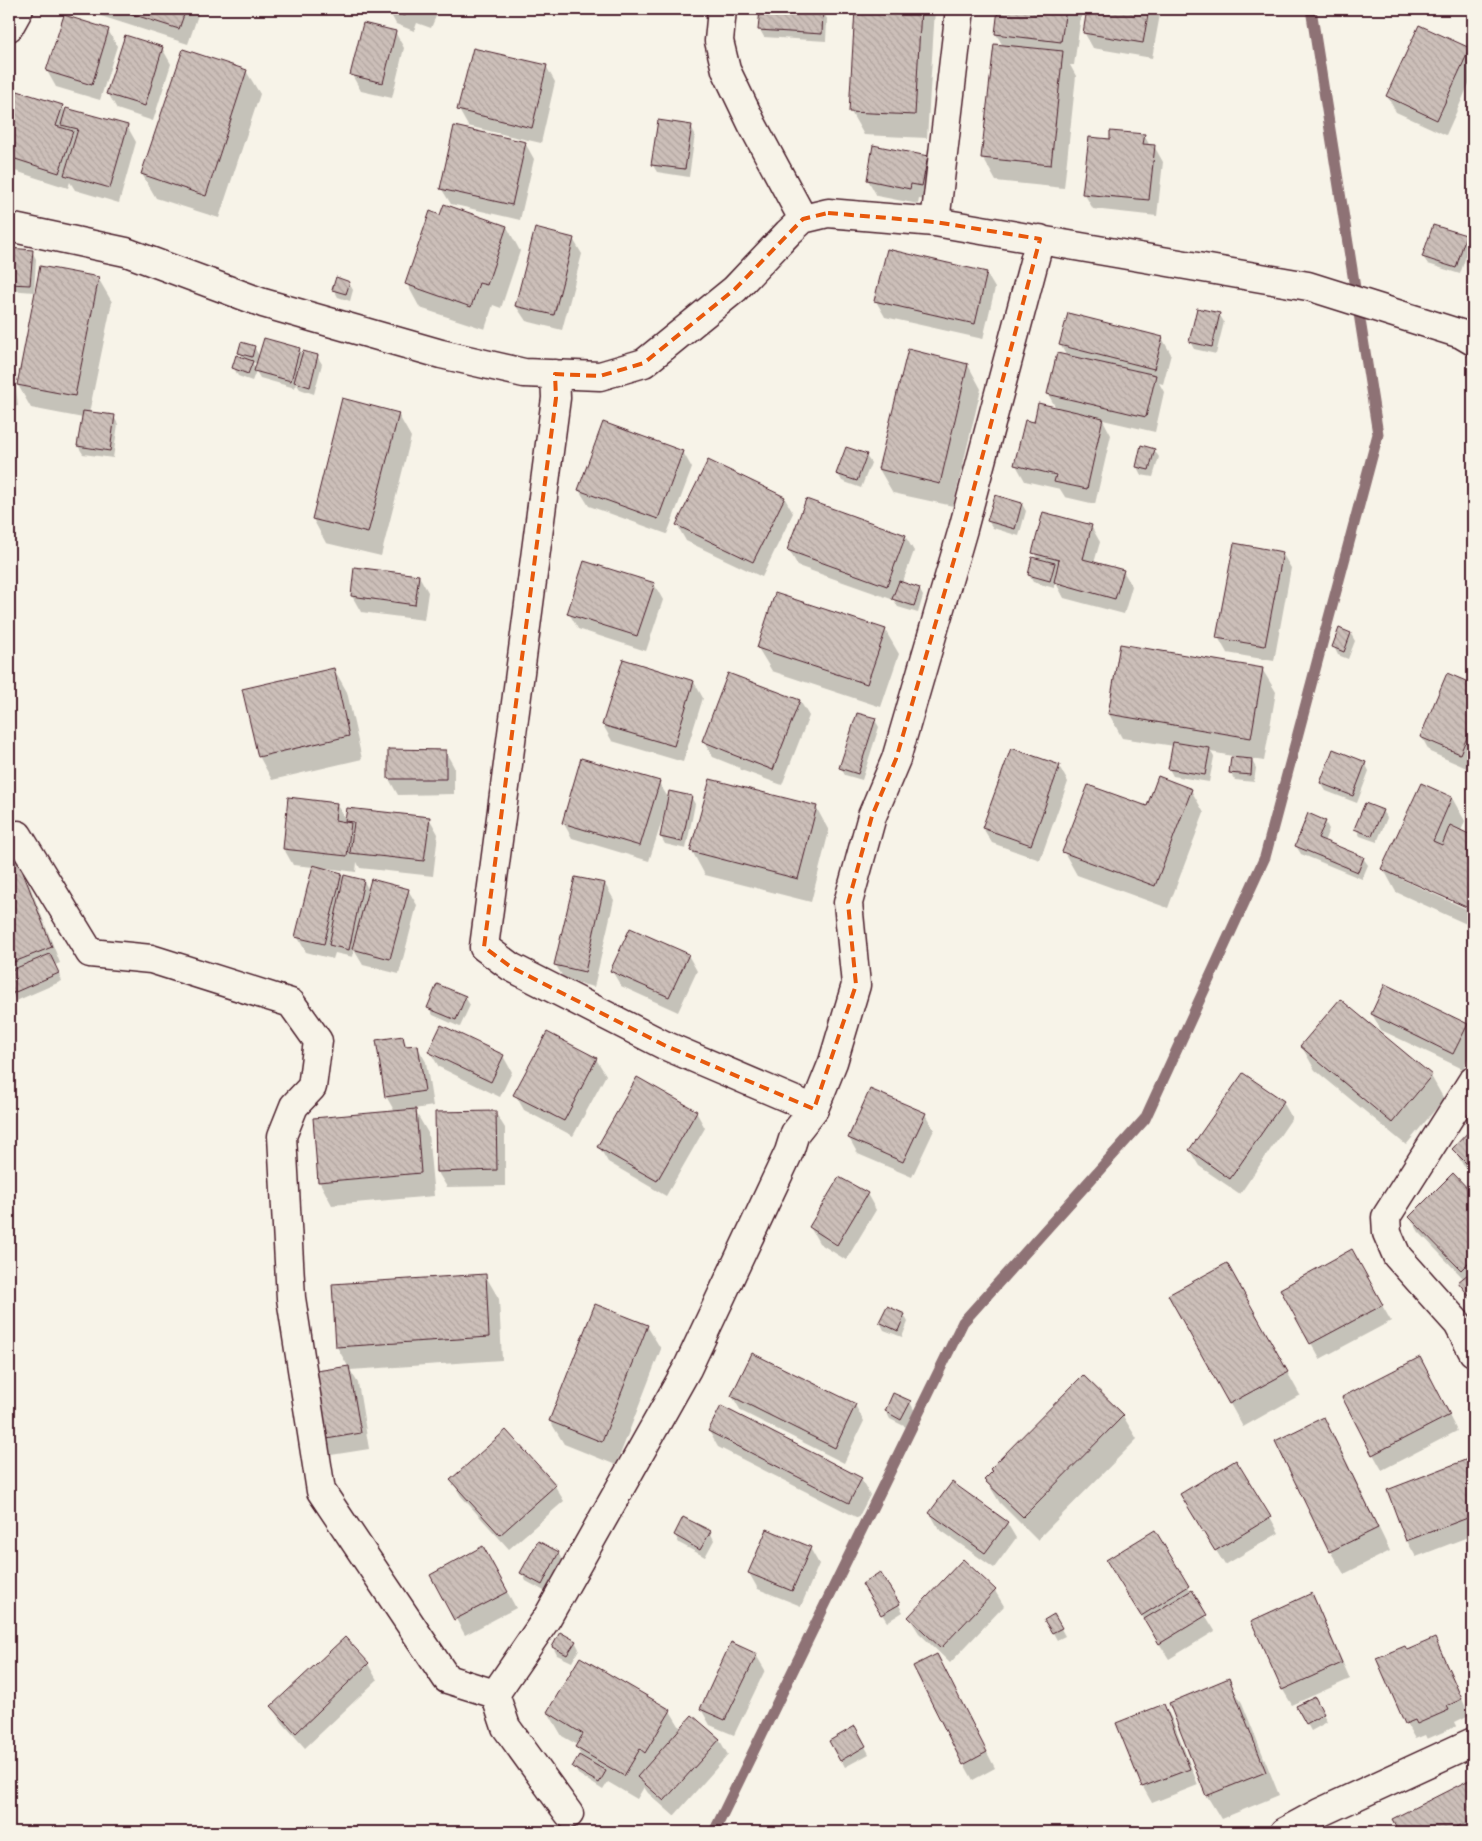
<svg xmlns="http://www.w3.org/2000/svg" width="1482" height="1841" font-family="Dekko,sans-serif">
<style>
.shadow{fill:#0003;fill-rule:evenodd}
.lines{fill:none;stroke-linecap:round;stroke-linejoin:round}
.stream{stroke:#8e7275;stroke-width:11}
.building{fill:url(#building-back-hatch);stroke:#4a1f2b}
.minor-casing{stroke:#4a1f2b;stroke-width:31}
.minor{stroke:#f7f3e8;stroke-width:28}
.marked{fill:none;stroke:#e8590c;stroke-width:4;stroke-dasharray:10 6;stroke-linejoin:round}
</style>
<defs>
<pattern id="building-back-hatch" width="6" height="6" patternUnits="userSpaceOnUse" patternTransform="scale(1.25)"><rect width="6" height="6" fill="#ccbfb9"/><path d="M-1 5l2 2M0 0l6 6M5-1l2 2" fill="none" stroke="#b1a49f"/></pattern>
</defs>
<rect width="100%" height="100%" fill="#f7f3e8"/>
<filter id="ink" filterUnits="userSpaceOnUse"><feTurbulence type="fractalNoise" baseFrequency=".02" numOctaves="2"/><feDisplacementMap in="SourceGraphic" scale="10" xChannelSelector="R" yChannelSelector="G"/><feConvolveMatrix kernelMatrix="1 2 1 2 8 2 1 2 1" color-interpolation-filters="sRGB"/></filter>
<g filter="url(#ink)">
<path class="shadow" d="M94,9H200L188,44L98,15Z
M380,9H439L431,28L417,23L414,31L396,24L390,13Z
M761,9L823,11L827,19L826,41L764,37L760,30Z
M856,9H935L927,138L864,135L851,112Z
M999,9H1082L1074,65H1070L1076,76L1064,188L996,181L983,158L1003,46L996,34Z
M1088,9H1161L1152,58L1093,48L1084,32Z
M108,30L117,46L100,100L56,87L47,71Z
M395,32L404,48L392,98L361,91L352,75Z
M162,48L171,64L153,121L117,109L108,93Z
M1469,49L1473,57V75L1446,135L1396,112L1387,96Z
M546,66L555,82L541,143L468,126L459,110Z
M246,71L260,94L219,218L156,198L142,174Z
M12,91L62,106L66,113L127,126L136,142L119,203L75,190L70,182L68,188L9,169V100Z
M691,126L695,134L689,177L657,172L652,164Z
M1473,132V144L1470,139Z
M1144,135L1150,146H1154L1163,162L1157,216L1093,209L1084,193L1111,140Z
M525,143L534,159L520,220L451,204L441,188Z
M927,157L936,173L930,201L919,199L918,204L877,196L868,180Z
M445,206L507,227L520,251L501,308L493,305L485,329L420,308L407,284L441,217Z
M1434,226L1466,236L1470,244L1460,274L1428,264L1423,257Z
M573,239L582,254L562,330L526,321L516,306Z
M9,249L32,251L36,259L34,292L9,290Z
M986,273L995,288L983,339L885,317L876,301Z
M98,278L112,302L89,413L114,417L118,424L113,458L83,454L78,446L83,418L31,408L18,385Z
M349,283L353,290L350,301L338,297L334,290Z
M1219,314L1224,322L1216,354L1194,349L1190,342Z
M9,325L18,406L9,407Z
M1162,338L1171,354L1163,384L1159,383L1164,392L1155,432L1103,420L1111,435L1095,504L1065,497L1060,489L1025,481L1016,465L1034,424L1056,408L1048,394L1067,357L1060,344Z
M254,347L260,357L299,349L303,355L317,356L322,364L314,394L300,389L296,383L295,388L260,378L256,371L252,381L238,376L234,368L244,359L240,352ZM252,362L258,364L256,369Z
M909,350L968,365L981,389L953,506L893,493L879,469Z
M398,414L411,437L381,556L326,543L313,519Z
M604,424L683,452L692,468L667,534L589,506L579,490Z
M1154,450L1159,457L1153,477L1141,475L1137,467Z
M866,456L871,463L861,488L842,481L838,474Z
M784,497L793,513L762,577L686,541L677,525Z
M1022,504L1026,511L1019,536L993,528L988,521Z
M1091,526L1100,542L1094,563L1123,571L1132,586L1124,614L1064,598L1056,583L1054,588L1033,582L1029,575L1038,559L1034,553Z
M905,536L914,551L902,584L919,589L923,596L918,613L898,607L894,600L798,566L789,550Z
M1282,553L1291,568L1274,661L1227,653L1218,637Z
M419,576L428,592L424,620L361,612L352,596Z
M654,584L663,600L646,651L578,629L569,613Z
M885,630L899,654L881,707L772,671L758,648Z
M1351,634L1355,641L1348,659L1338,655L1334,647Z
M334,669L347,692L362,759L272,780L259,756Z
M1262,669L1276,692L1264,761L1251,759L1256,768L1254,782L1235,780L1230,773L1243,758L1211,752L1214,757L1209,782L1173,776L1169,769L1174,746L1122,738L1109,714Z
M1448,674L1473,686V758L1469,769L1430,752L1421,736Z
M694,682L703,698L683,762L612,741L603,725Z
M800,701L809,716L782,785L741,770L740,768L713,757L703,741Z
M875,720L879,727L862,780L845,775L840,767Z
M390,750L445,751L454,767V794L398,795L389,779Z
M1365,763L1369,771L1357,803L1326,791L1321,783Z
M1059,766L1068,782L1040,860L992,843L983,828Z
M659,783L669,799L691,797L695,804L686,849L665,844L661,837L665,815H664L649,861L572,838L563,822Z
M1422,785L1452,798L1465,821L1461,831L1473,837V909L1401,876V879L1473,912V927L1396,892L1383,868Z
M1191,790L1204,813L1168,908L1077,875L1064,852L1147,808Z
M336,804L347,821L429,818L438,834L433,876L360,868L357,862L356,872L326,868V870L341,874L344,880L364,881L369,891L408,890L417,905L399,974L363,965L354,950L353,957L335,953L333,959L306,952L297,936L314,867L293,865L284,849Z
M816,807L829,831L811,902L705,875L692,851Z
M1382,811L1387,818L1377,842L1360,836L1356,828Z
M1325,822L1329,829L1324,842L1363,858L1368,865L1362,879L1301,854L1296,846Z
M16,858L25,874L60,963L55,965L62,981L16,1001L9,985V861Z
M605,884L614,900L594,987L565,980L555,964Z
M688,955L697,971L678,1012L621,986L612,971Z
M1385,986L1468,1025L1473,1035V1047L1463,1069L1381,1030L1372,1014Z
M465,997L470,1005L460,1027L433,1015L429,1008Z
M402,1037L408,1047L417,1046L426,1062L433,1106L414,1109L428,1133L434,1196L332,1205L319,1181L395,1112L386,1096Z
M1302,1047L1431,1076L1444,1099L1406,1145L1315,1070Z
M430,1052L503,1056L512,1072L500,1097L439,1067Z
M596,1059L606,1075L573,1136L524,1110L515,1094Z
M1283,1102L1292,1118L1240,1194L1199,1166L1190,1151Z
M495,1112L505,1128V1186L447,1187L437,1171Z
M696,1112L705,1128L666,1196L608,1162L599,1147Z
M925,1114L934,1130L912,1177L858,1154L849,1138Z
M1473,1129V1175L1463,1165L1454,1149Z
M1453,1175L1473,1195V1302L1460,1282L1464,1279L1419,1232L1410,1217Z
M867,1194L876,1210L846,1260L819,1243L810,1227Z
M1351,1251L1391,1321L1320,1359L1281,1289Z
M485,1275L499,1299L502,1360L350,1370L358,1383L369,1449L331,1455L322,1440L349,1368L337,1347L334,1285Z
M1240,1288L1300,1395L1243,1427L1170,1296Z
M904,1315L908,1322L902,1337L884,1330L880,1322Z
M647,1326L661,1349L616,1465L564,1444L550,1421Z
M1428,1374L1457,1431L1382,1470L1373,1454Z
M732,1396L855,1405L864,1421L844,1463L741,1411Z
M910,1402L914,1410L906,1427L890,1419L886,1411Z
M1123,1416L1137,1439L1037,1540L1000,1503L986,1480L993,1473L991,1469Z
M1324,1419L1337,1442L1390,1551L1344,1574L1330,1551Z
M709,1431L861,1479L870,1495L858,1518L718,1447Z
M1473,1459V1535L1416,1557L1407,1541L1388,1490Z
M452,1481L555,1486L564,1501L509,1549L461,1496Z
M1191,1510L1270,1517L1279,1533L1225,1565Z
M930,1513L1007,1523L1016,1538L994,1568L939,1529Z
M710,1532L714,1540L705,1557L679,1543L675,1535Z
M1154,1532L1215,1631L1169,1659L1117,1576Z
M538,1542L558,1553L563,1561L546,1592L526,1581L522,1573Z
M810,1548L819,1564L801,1606L758,1589L749,1573Z
M492,1564L516,1608L465,1635L432,1576Z
M880,1574L903,1612L887,1622L863,1584Z
M995,1591L1004,1606L950,1663L919,1633L909,1617Z
M1311,1595L1320,1611L1350,1679L1292,1705L1283,1690Z
M1054,1616L1065,1636L1057,1640L1046,1620Z
M344,1639L368,1664L377,1680L305,1748L282,1722L273,1707Z
M1434,1640L1443,1655L1469,1715L1455,1722L1457,1726L1427,1739L1425,1735L1415,1739L1406,1723L1407,1652Z
M575,1641L579,1649L572,1662L557,1655L553,1647Z
M756,1655L765,1670L734,1735L710,1725L701,1709Z
M937,1655L995,1768L973,1780L964,1764Z
M581,1658L670,1711L681,1729L719,1739L728,1755L674,1816L648,1793L644,1787L637,1799L608,1782L603,1790L578,1774L574,1767L583,1759L576,1747L578,1745L562,1736L548,1712Z
M1228,1680L1242,1703L1279,1795L1221,1819L1207,1796L1170,1703Z
M1164,1705L1173,1721L1198,1785L1152,1803L1143,1787L1118,1723Z
M1318,1706L1327,1722L1311,1731L1298,1707Z
M855,1728L869,1754L845,1767L831,1741Z
M1473,1780V1832H1401L1394,1820Z"/>
<g class="lines">
<path class="stream" d="M714,1832L963,1322L1145,1119L1265,857L1378,434L1311,9"/>
</g>
<path class="building" d="M116,9H186L179,29Z
M386,9H407L405,16Z
M760,9L823,10L822,34L758,30Z
M855,9H921L915,115L849,112Z
M998,9H1066L1061,42L995,34Z
M1087,9H1149L1143,43L1083,33Z
M64,15L109,29L92,85L46,71Z
M363,23L396,31L383,83L350,75Z
M1419,25L1470,48L1437,120L1386,96Z
M125,35L163,47L145,106L106,94Z
M994,44L1063,51L1051,165L981,158Z
M473,48L547,65L532,128L457,110Z
M183,49L247,70L206,196L141,174Z
M11,89L63,105L56,126L73,131L59,173L9,157V96Z
M66,108L128,125L110,188L64,175L78,129L61,125Z
M658,120L692,125L685,169L651,165Z
M454,126L526,142L512,205L440,189Z
M1110,131L1145,134L1143,144L1155,145L1149,200L1082,194L1089,137L1110,139Z
M873,145L928,156L922,186L911,184L910,189L867,180Z
M444,204L507,226L487,285L479,283L471,307L405,284L430,211L440,215Z
M1433,225L1466,235L1456,268L1422,257Z
M535,228L574,238L554,315L515,306Z
M9,248L33,250L30,285L9,284Z
M887,249L987,272L975,324L874,301Z
M40,266L99,277L75,396L17,385Z
M336,277L350,282L346,294L332,290Z
M1197,308L1220,313L1212,347L1189,342Z
M1068,313L1163,337L1154,369L1059,345Z
M264,338L300,348L291,381L254,371Z
M241,342L255,346L252,357L238,353Z
M908,349L968,364L940,484L878,469Z
M303,351L318,355L310,387L294,382Z
M1057,353L1156,375L1146,417L1047,394Z
M236,355L253,361L248,374L232,368Z
M342,398L399,413L368,533L312,519Z
M1038,403L1103,418L1087,489L1054,482L1056,475L1014,465L1025,420L1034,422Z
M83,411L115,415L110,451L77,446Z
M603,422L683,451L658,519L578,490Z
M1141,445L1155,449L1149,470L1136,467Z
M846,447L867,454L857,481L836,474Z
M708,460L785,497L753,562L676,525Z
M995,495L1022,503L1015,529L987,521Z
M806,499L906,535L887,586L787,550Z
M1043,512L1092,525L1083,559L1124,570L1115,599L1054,582L1059,560L1032,553Z
M1234,543L1283,552L1265,646L1216,638Z
M1032,557L1055,563L1050,581L1028,575Z
M584,561L655,583L637,636L567,614Z
M354,567L419,575L415,605L351,596Z
M899,581L920,588L914,606L892,599Z
M775,593L886,629L867,684L757,648Z
M1339,628L1351,633L1344,652L1332,647Z
M1120,644L1263,668L1251,738L1108,714Z
M623,659L694,681L674,746L602,725Z
M334,668L349,736L258,757L242,689Z
M728,673L800,700L773,770L731,754V753L702,741Z
M1447,673L1473,684V723L1460,754L1420,737Z
M857,713L876,718L858,774L839,768Z
M1173,742L1210,748L1205,775L1168,769Z
M1011,748L1060,765L1031,845L982,828Z
M388,749L446,750V779H388Z
M1333,749L1366,762L1353,796L1320,783Z
M1231,757L1252,759L1251,775L1229,773Z
M581,758L660,781L640,846L562,823Z
M1158,776L1192,789L1155,886L1062,852L1088,785L1147,806Z
M710,779L817,806L798,879L690,851Z
M1421,783L1452,797L1433,841L1442,845L1450,825L1473,836V910L1381,869Z
M669,791L692,796L682,842L660,837Z
M288,797L337,803L335,820L351,823L347,856L283,849Z
M1365,803L1383,810L1372,836L1354,829Z
M347,808L430,817L424,861L350,853L354,822L345,821Z
M1308,813L1326,821L1318,838L1364,857L1358,872L1295,846Z
M17,857L52,947L9,964V860Z
M313,865L342,873L324,944L295,937Z
M344,875L364,880L349,950L329,945Z
M575,877L605,883L585,972L554,965Z
M371,879L409,889L390,959L352,949Z
M630,928L689,954L669,997L610,971Z
M50,954L59,973L11,994L9,989V971Z
M437,984L466,996L456,1020L427,1008Z
M1385,984L1468,1024L1453,1054L1371,1014Z
M1340,999L1432,1075L1392,1123L1300,1046Z
M441,1025L504,1055L491,1082L428,1052Z
M547,1032L597,1058L564,1121L513,1095Z
M403,1036L405,1046L418,1045L425,1091L385,1097L376,1040Z
M1243,1073L1284,1101L1230,1179L1189,1150Z
M637,1077L697,1111L657,1181L597,1147Z
M870,1089L926,1113L903,1162L848,1138Z
M416,1109L421,1173L318,1182L313,1118Z
M496,1111L497,1170L436,1172L435,1112Z
M1473,1127V1170L1452,1149Z
M1453,1173L1473,1194V1258L1461,1270L1409,1217Z
M839,1177L868,1193L837,1245L809,1227Z
M1352,1249L1383,1305L1310,1344L1280,1289Z
M1227,1263L1288,1372L1229,1404L1168,1295Z
M1473,1270V1301L1458,1282Z
M486,1274L489,1337L336,1347L332,1284Z
M595,1304L648,1325L602,1442L549,1421Z
M887,1306L905,1314L898,1331L879,1322Z
M752,1353L856,1404L835,1448L731,1396Z
M1420,1357L1450,1415L1372,1455L1342,1397Z
M349,1366L361,1433L321,1440L310,1372Z
M1083,1375L1124,1415L1023,1517L984,1480L993,1471L990,1469Z
M893,1393L911,1401L901,1420L885,1411Z
M721,1406L862,1478L849,1503L708,1431Z
M1324,1417L1378,1528L1329,1552L1275,1441Z
M506,1430L556,1485L500,1535L450,1480Z
M1473,1457V1516L1406,1541L1387,1490Z
M1236,1460L1271,1517L1215,1551L1180,1494Z
M952,1482L1008,1522L985,1553L929,1513Z
M683,1517L711,1531L700,1550L674,1535Z
M767,1529L811,1547L792,1591L748,1573Z
M1155,1530L1189,1586L1141,1616L1106,1560Z
M538,1541L559,1552L542,1585L520,1573Z
M483,1546L508,1592L454,1620L430,1575Z
M963,1559L996,1590L941,1648L908,1617Z
M880,1572L900,1604L881,1615L862,1584Z
M1192,1590L1207,1615L1159,1644L1144,1619Z
M1312,1593L1342,1663L1282,1690L1251,1621Z
M1054,1614L1062,1628L1052,1633L1044,1620Z
M560,1632L576,1641L567,1655L552,1647Z
M345,1637L369,1663L296,1733L271,1706Z
M1435,1638L1462,1699L1447,1706L1449,1710L1417,1724L1415,1720L1405,1724L1376,1658L1405,1646L1407,1650Z
M731,1642L757,1654L725,1720L700,1709Z
M937,1654L987,1752L963,1765L913,1666Z
M580,1657L671,1710L645,1753L640,1749L624,1776L575,1747L583,1734L547,1712Z
M1229,1678L1266,1772L1206,1796L1169,1703Z
M1315,1697L1324,1714L1306,1724L1296,1706Z
M1164,1704L1190,1769L1142,1787L1116,1723Z
M692,1715L720,1739L664,1801L637,1777Z
M855,1726L866,1746L840,1761L829,1741Z
M579,1755L606,1771L599,1783L572,1767Z
M1473,1778V1819L1447,1832H1399L1392,1819Z"/>
<g class="lines">
<g class="minor-casing">
<path id="minor" d="M722,9L719,41L726,70L752,124L803,219
M9,27L19,9
M935,222L960,9
M9,227L126,252L263,303L441,354L524,373L600,376L644,363L735,289L788,233L803,219L828,213L935,222L1308,286L1461,334L1473,341
M555,374L556,398L484,947L511,967L664,1045L814,1109
M9,838L18,835L90,953L151,959L291,1003L318,1041L312,1087L294,1106L282,1136L291,1298L321,1491L447,1679L495,1694L506,1727L569,1814
M1473,1080L1386,1217L1387,1233L1397,1256L1458,1324L1473,1352
M495,1694L547,1618L687,1369L789,1152L795,1133L814,1109L833,1062L856,985L848,903L872,816L896,759L963,529L1040,239
M1284,1832L1319,1813L1473,1742"/>
</g>
<use href="#minor" class="minor"/>
</g>
</g>
<path class="marked" d="M828,213L935,222L1040,239L963,529L896,759L872,816L848,903L856,985L814,1109L664,1045L511,967L484,947L556,398L555,374L600,376L644,363L735,289L803,219Z"/>
<rect width="1482" height="1841" fill="none" stroke="#f7f3e8" stroke-width="30"/>
<rect x="15" y="15" width="1452" height="1811" fill="none" stroke="#4a1f2b" stroke-width="2" filter="url(#ink)"/>
</svg>
